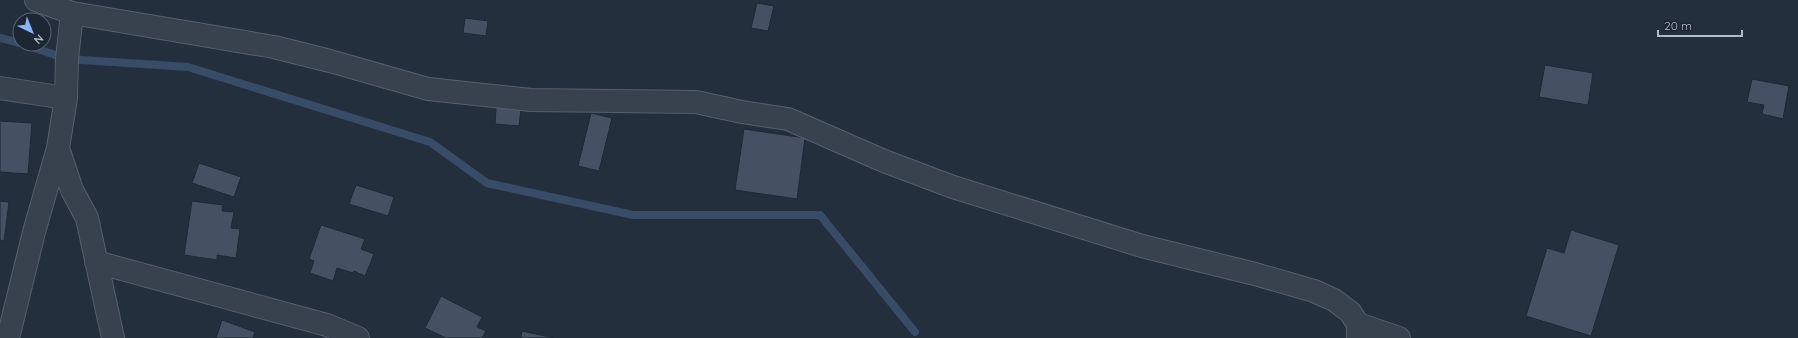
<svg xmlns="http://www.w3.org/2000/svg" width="1798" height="338" font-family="Quicksand,sans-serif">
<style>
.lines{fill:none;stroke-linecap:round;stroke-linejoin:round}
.stream{stroke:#394c67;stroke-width:8}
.building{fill:#455162;stroke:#1f2835}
.minor-casing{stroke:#565f6c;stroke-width:24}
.minor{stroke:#38414e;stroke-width:22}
</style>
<rect width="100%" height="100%" fill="#242f3e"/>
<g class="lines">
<path class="stream" d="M0,38L20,43
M23,44L67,59L188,67L430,142L487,183L633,215H820L915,332"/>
</g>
<path class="building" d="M757,3L774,6L768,31L751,28Z
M465,18L488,21L486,36L463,33Z
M1545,65L1593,73L1588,105L1539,97Z
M1752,79L1789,86L1783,119L1762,114L1764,105L1747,102Z
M496,107L521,109L519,126L495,124Z
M591,113L612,118L599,171L578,166Z
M0,121L32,123L28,174L0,172Z
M744,129L805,138L797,199L735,190Z
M199,163L241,177L234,197L192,183Z
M356,185L394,197L388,216L349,204Z
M0,201L9,202L4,241L0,240Z
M192,201L223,205L222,211L234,212L231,228L240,229L236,258L217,255V260L184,255Z
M321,225L365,239L361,249L374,254L365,276L354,271L353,273L337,268L333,281L310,273L314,261L309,259Z
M1571,230L1619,245L1591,336L1526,316L1547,248L1564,253Z
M441,296L482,317L477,327L486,331L482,338H446L425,328Z
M222,320L255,332L253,338H216Z
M522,331L554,338H521Z"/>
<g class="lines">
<g class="minor-casing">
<path id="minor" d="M36,0L72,13L274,47L330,61L428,89L531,100L696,102L742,112L788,119L884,161L953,187L1142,246L1255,274L1314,291L1334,300L1350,312L1358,324V338
M0,88L66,98
M58,148L72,190L87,218L113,338
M96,262L327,325L358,338
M1358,324L1399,338
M8,338L34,232L58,148L66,98L67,59L72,13"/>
</g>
<use href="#minor" class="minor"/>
</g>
<g transform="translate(32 32) rotate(137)"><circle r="19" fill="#1d2633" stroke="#59626f"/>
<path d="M0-3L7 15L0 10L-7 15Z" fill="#8ab4f8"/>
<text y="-6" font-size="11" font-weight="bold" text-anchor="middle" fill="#b4bcc9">N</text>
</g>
<path d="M1658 30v6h84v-6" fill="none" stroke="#b4bcc9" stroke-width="2"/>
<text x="1664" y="30" font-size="12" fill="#b4bcc9" stroke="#1d2633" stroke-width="3" paint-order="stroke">20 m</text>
</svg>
